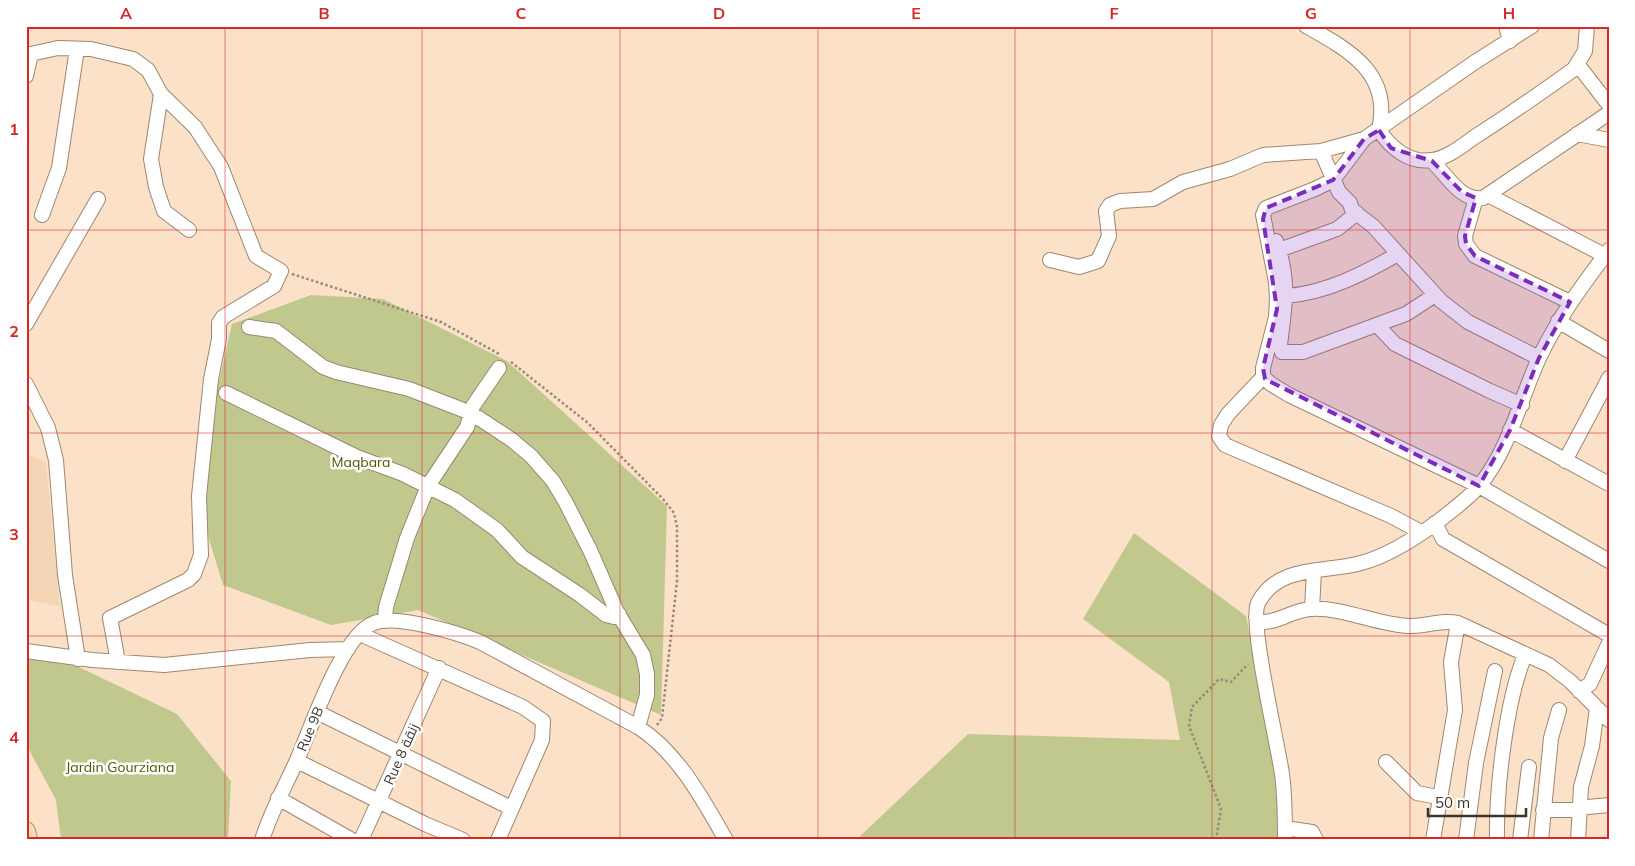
<svg xmlns="http://www.w3.org/2000/svg" width="1635" height="866" font-family="Mulish,Cairo,sans-serif">
<style>
.built{fill:#f4d6b7}
.green{fill:#c1c88e}
.lines{fill:none;stroke-linecap:round;stroke-linejoin:round}
.minor-casing{stroke:#9e8770;stroke-width:16}
.major-casing{stroke:#b99160;stroke-width:20}
.path{stroke:#9a8877;stroke-width:2.5;stroke-dasharray:2.5 2.5;stroke-linecap:butt}
.minor{stroke:#fff;stroke-width:14}
.major{stroke:#fddbb2;stroke-width:18}
.marked{fill:#7b2cbf;fill-opacity:0.2;stroke:#7b2cbf;stroke-width:4;stroke-dasharray:10 6;stroke-linejoin:round}
.grid{fill:none;stroke:#d62828;stroke-width:1;stroke-opacity:0.55}
.labels{text-anchor:middle;dominant-baseline:central;stroke-width:5;stroke-linejoin:round;paint-order:stroke}
.park-label{font-size:14px;fill:#515700;stroke:#fff}
.street-label{font-size:14px;fill:#3d3329;stroke:#fff}
.neatline{fill:none;stroke:#d62828;stroke-width:2}
.grid-label{font-size:16px;text-anchor:middle;font-weight:bold;fill:#d62828}
</style>
<rect width="100%" height="100%" fill="#fae1c8"/>
<path class="built" d="M26,454L46,462L60,607L26,599Z"/>
<path class="green" d="M311,295L383,299L507,361L667,506L661,715L418,610L331,625L223,585L194,490L232,324Z
M1134,533L1246,616L1278,785V840H856L968,734L1180,740L1169,682L1083,619Z
M39,648L177,714L231,781L228,840H61L56,800L26,744V650Z"/>
<g class="lines">
<g class="minor-casing">
<path id="minor" d="M1306,26C1349,50 1392,73 1379,130C1390,147 1409,164 1432,160C1448,158 1463,145 1476,136C1509,115 1542,92 1574,69L1585,51L1587,26
M1506,26L1510,41
M26,55L58,48L91,49L133,59L148,70L161,94L151,159L156,187L164,211L189,230
M1578,65L1609,105
M26,76L31,54
M1577,134L1609,140
M1364,139L1333,180L1315,189L1266,208L1263,215L1276,282L1277,298L1276,317L1263,368V377L1271,384L1289,395L1479,486L1609,561
M1321,151L1339,192L1350,203L1352,210L1373,226L1441,301L1468,322L1539,358
M1432,161C1446,174 1461,202 1483,198L1609,113
M1488,195L1604,255
M1476,198L1465,236L1466,244L1475,256L1570,302
M42,215L59,168L77,49
M1276,241C1290,281 1285,304 1280,345L1282,352H1303L1406,314L1435,295
M1279,250L1337,229L1357,213
M1050,260L1079,267L1098,261L1109,236L1106,211L1110,205L1120,201L1153,199L1183,182L1230,169L1263,155L1321,151L1364,139L1475,62L1532,26
M1286,296C1326,293 1363,274 1398,254
M1558,321L1609,351
M26,324L98,199
M1377,325L1395,344L1490,391L1522,405
M249,327L276,331L323,367L336,372L409,389L471,413L512,440L531,456L553,481L565,501L590,550L617,612L643,655L647,674V695L638,727
M1263,377L1228,414L1221,425L1219,436L1225,445L1391,516L1421,532
M26,384L48,428L56,460L65,575L78,659
M226,393L357,457L403,474L455,500L497,530L522,557L580,595L606,615L614,617L619,614
M1510,430L1609,484
M1565,461L1609,378
M1435,523L1443,539L1609,635
M1312,609L1314,571
M1256,617L1260,622C1279,623 1292,610 1311,609C1344,607 1377,625 1409,626C1426,627 1441,619 1458,623L1549,665L1570,681L1609,720
M385,620L386,607L407,538L428,486L467,427L473,406L499,368
M360,634L523,707L543,721L542,740L498,840
M26,651L92,660L164,665L310,650L348,649
M118,662L110,618L188,580L194,574L201,555L199,496L211,379L219,339V323L223,317L274,286L281,271L256,256L221,167L195,127L161,94
M1579,691L1590,684L1609,643
M317,712L511,808
M297,761L425,824L463,840
M1386,762L1417,793L1438,797
M278,798L352,840
M1578,808L1609,805
M1543,810H1578
M1285,828L1312,832L1316,840
M262,840C271,811 285,787 297,760C311,729 342,634 374,623C396,614 458,633 480,642L638,727C678,753 702,798 726,840
M361,840L439,668
M1285,840C1285,818 1285,796 1282,774C1278,745 1249,623 1258,603C1278,564 1326,573 1361,563C1388,556 1414,539 1436,523C1450,512 1468,499 1480,485C1510,448 1520,399 1540,356C1559,317 1583,284 1609,250
M1433,840L1455,710L1451,662L1458,623
M1466,840L1476,763L1495,671
M1497,840C1496,789 1506,701 1525,655
M1520,840L1529,767
M1541,840L1551,738L1559,710
M1578,840L1581,787L1592,746L1597,708"/>
</g>
<g class="major-casing">
<path id="major" d="M26,831L28,840"/>
</g>
<path class="path" d="M292,274L441,322L501,355
M511,362L588,423L663,499L674,513L677,527V581L662,718L657,725
M1216,840L1221,809L1189,726L1192,707L1219,679L1231,682L1248,664"/>
<use href="#minor" class="minor"/>
<use href="#major" class="major"/>
</g>
<path class="marked" d="M1379,130L1391,148L1432,161L1462,192L1476,198L1465,236L1466,244L1475,256L1570,302L1539,358L1510,430L1479,486L1265,379L1263,368L1277,309L1263,219L1266,208L1333,180L1364,139Z"/>
<path class="grid" d="M225,26V840M422,26V840M620,26V840M818,26V840M1015,26V840M1212,26V840M1410,26V840M26,230H1609M26,433H1609M26,636H1609"/>
<g class="labels">
<g class="park-label">
<text x="361" y="462">Maqbara</text>
<text x="120" y="767">Jardin Gourziana</text>
</g>
<g class="street-label">
<text transform="translate(310 729) rotate(-67)">Rue 9B</text>
<text transform="translate(401 754) rotate(-66)">Rue 8 زنقة</text>
</g>
</g>
<rect width="1635" height="866" fill="none" stroke="#ffffff" stroke-width="55"/>
<path d="M1428 808v8h98v-8" fill="none" stroke="#3d3329" stroke-width="2.5"/>
<text x="1435" y="808" font-size="15" fill="#3d3329" stroke="#ffffff" stroke-width="4" paint-order="stroke">50 m</text>
<rect x="28" y="28" width="1580" height="810" class="neatline"/>
<g class="grid-label">
<text x="126" y="19">A</text>
<text x="324" y="19">B</text>
<text x="521" y="19">C</text>
<text x="719" y="19">D</text>
<text x="916" y="19">E</text>
<text x="1114" y="19">F</text>
<text x="1311" y="19">G</text>
<text x="1509" y="19">H</text>
<text x="14" y="135">1</text>
<text x="14" y="337">2</text>
<text x="14" y="540">3</text>
<text x="14" y="743">4</text>
</g>
</svg>
